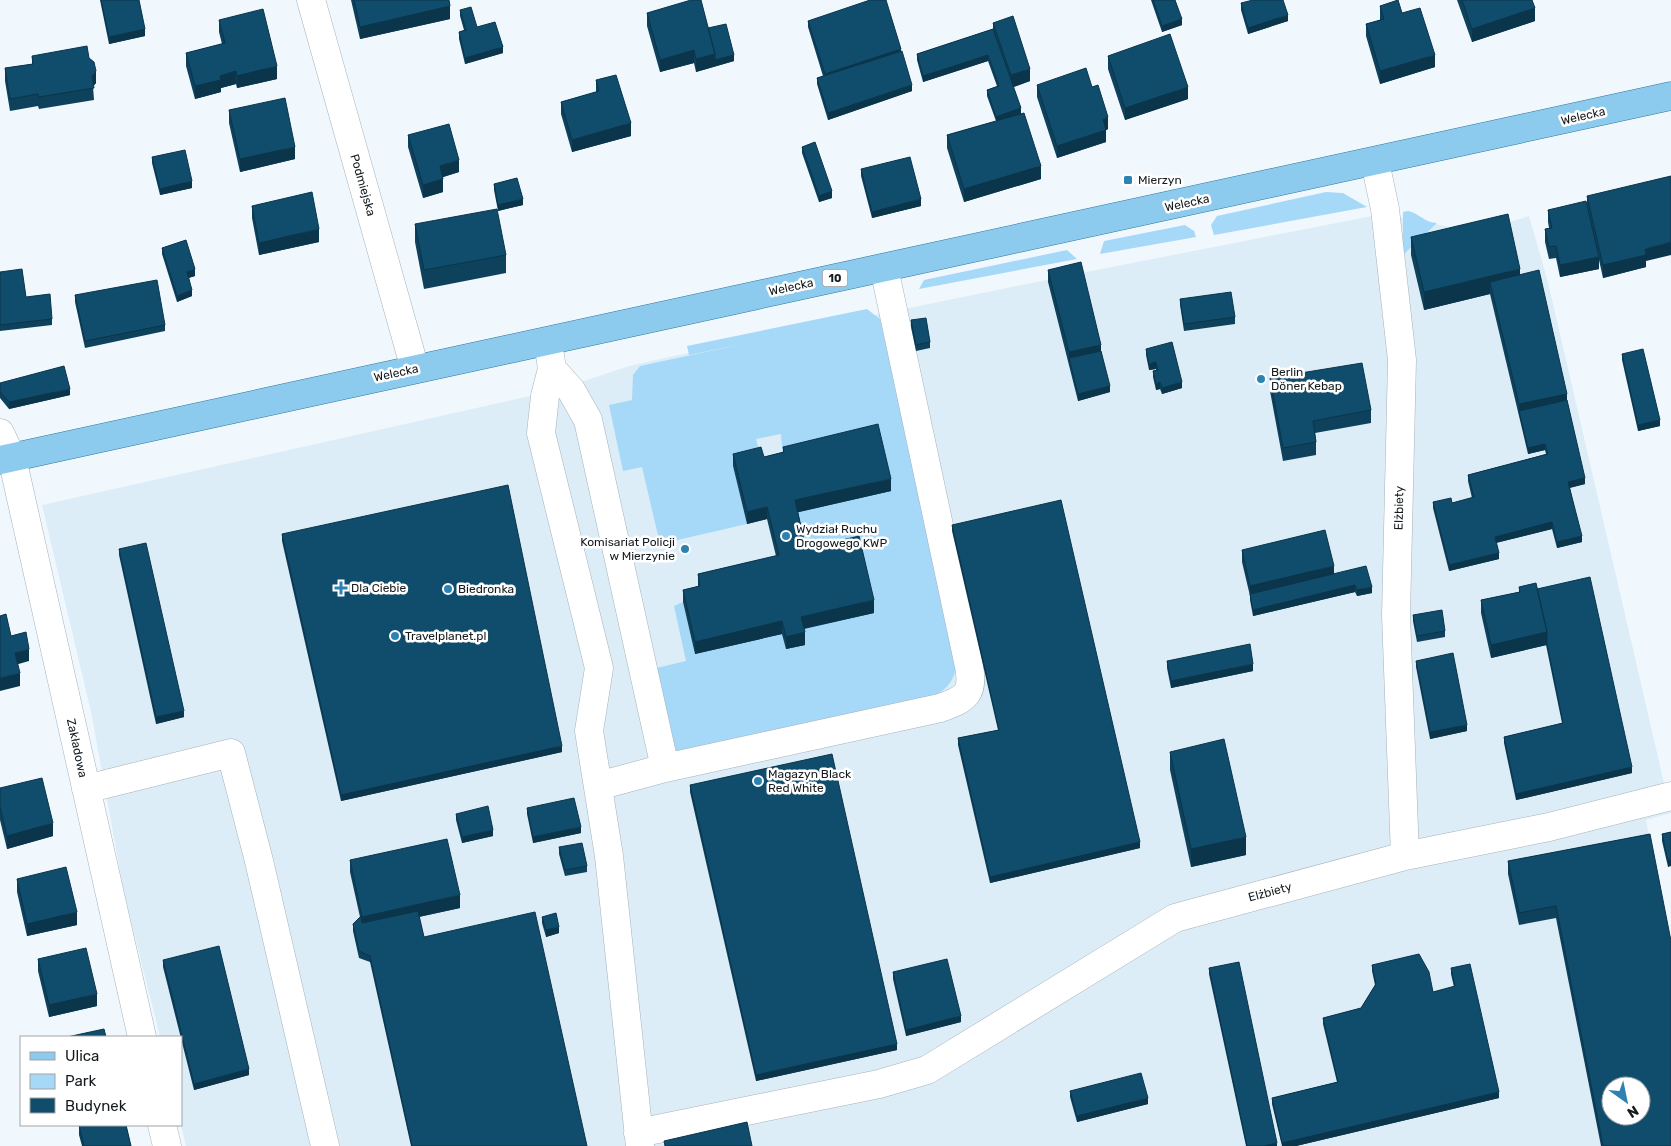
<svg xmlns="http://www.w3.org/2000/svg" width="1671" height="1146" font-family="Rubik,sans-serif">
<style>
.built{fill:#dcedf8;fill-rule:evenodd}
.green{fill:#a6d8f8}
.lines{fill:none;stroke-linecap:round;stroke-linejoin:round}
.minor-casing{stroke:#a5b2bb;stroke-width:29}
.major-casing{stroke:#31769c;stroke-width:29}
.minor{stroke:#fff;stroke-width:28}
.major{stroke:#8ccbed;stroke-width:28}
.wall{fill:#0e415c}
.shaded-wall{fill:#0b354b}
.building{fill:#104c6b;stroke:#0b354b;fill-rule:evenodd}
.poi-dot{fill:#2c83b2;stroke:#fff;stroke-width:2}
.labels{text-anchor:middle;dominant-baseline:central;stroke-width:5;stroke-linejoin:round;paint-order:stroke}
.shield{fill:#fff;stroke:#5b5f61;stroke-width:1}
.shield-label{font-size:11px;font-weight:bold;fill:#151a1d}
.street-label{font-size:12px;fill:#151a1d;stroke:#fff}
.poi-label{font-size:12px;fill:#151a1d;stroke:#fff;text-anchor:start}
</style>
<rect width="100%" height="100%" fill="#f0f8fe"/>
<path class="built" d="M1504,214L1507,223L1529,216L1548,282L1671,813L1646,820L1671,944V1146H186L181,1125V1037H160L124,893L91,712L42,505L557,390L629,366L669,357L1081,273L1372,216L1410,218L1449,227ZM1611,1086H1641V1116H1611Z"/>
<path class="green" d="M1326,192L1343,193L1367,207L1214,235L1211,225L1217,216Z
M1408,211C1419,213 1425,223 1437,223L1403,255V212Z
M1185,225L1194,231L1196,237L1100,254L1104,241Z
M1067,250L1077,259L919,289L924,280Z
M867,309L880,319L951,633C956,659 963,677 938,694L680,753L665,749L644,671L686,661L674,606L683,602L695,654L801,629L806,561L783,459L781,434L756,439L761,459L733,466L747,524L660,544L642,467L623,471L609,405L632,400L633,375L640,366L748,343L689,355L687,346Z"/>
<g class="lines">
<g class="minor-casing">
<path id="minor" d="M311,0L415,369
M1375,162L1385,209L1402,360L1396,615L1405,856
M550,355L552,369L571,390L588,420L665,768
M552,369L545,396L541,433L599,668L589,731L609,856L640,1146
M0,433L12,458L142,1037
M598,786L665,768L940,708C966,699 974,694 969,666L884,268
M86,789L231,753L259,861L325,1146
M162,1125L167,1146
M638,1133L879,1084L927,1070L1175,918L1405,856L1549,827L1671,796"/>
</g>
<g class="major-casing">
<path id="major" d="M0,460L1671,96"/>
</g>
<use href="#minor" class="minor"/>
<use href="#major" class="major"/>
</g>
<path class="wall" d="M100,0H139L145,36L109,44Z
M351,0H449L450,19L360,39Z
M1151,0H1175L1182,25L1162,32Z
M1457,0H1532L1535,21L1472,42Z
M1241,3L1288,21L1248,34L1241,10Z
M1380,6L1402,13L1435,67L1380,84L1366,36V24L1380,20Z
M460,10L503,53L465,64L459,39V32L464,30L460,16Z
M647,13L708,28L734,61L696,72L694,63L660,72L647,26Z
M219,20L277,79L237,88L236,84L221,88V92L195,99L186,66V53L222,44L219,32Z
M808,21L901,51L912,91L828,120L817,84V78L823,76L808,27Z
M993,23L1030,81L1013,87L1041,179L964,202L947,148V135L996,121L987,96V90L997,86L988,61L923,82L917,60V54L993,29Z
M32,56L89,58L96,83L93,86L94,100L39,109L38,106L10,111L5,81V68L32,64Z
M1108,56L1188,99L1125,120L1108,69Z
M596,80L631,136L572,152L561,114V102L596,92Z
M1037,85L1108,129L1106,130V142L1057,158L1037,97Z
M229,110L295,159L240,172L229,123Z
M408,135L459,172L443,177V192L423,198L408,147Z
M802,147L832,198L819,202L802,153Z
M152,157L192,188L160,195L152,163Z
M861,169L921,206L872,218L861,176Z
M494,184L523,205L498,211L494,190Z
M1587,196L1646,261V267L1603,278L1599,260V269L1560,277L1556,258L1549,259L1545,242V229L1549,228L1548,222V210L1587,206Z
M252,206L319,242L259,255L252,218Z
M415,224L506,255V273L424,289L415,242Z
M1411,237L1520,275L1567,400L1585,484L1570,488L1582,542L1557,548L1552,529L1496,543L1499,559L1449,571L1433,508V502L1452,503L1472,498L1468,481V475L1546,454L1545,450L1528,454L1490,294L1424,310L1411,255Z
M162,248L195,276L189,278L192,296L177,302L162,254Z
M1048,270L1101,351L1110,392L1078,401L1048,282Z
M0,272L26,297L52,319V325L0,331Z
M75,295L165,325V331L85,348L75,302Z
M1180,299L1235,317V324L1184,331L1180,305Z
M911,320L930,342V348L916,351L911,327Z
M1146,349L1182,388L1162,394L1160,389L1156,390L1153,377V371L1156,370V369L1149,370L1146,355Z
M1622,354L1660,426L1638,431L1622,360Z
M1270,378L1371,410V423L1315,433L1316,442V455L1283,461L1270,391Z
M0,383L70,395L9,409L0,398Z
M783,447L891,491L798,512L806,549L874,613L804,629L805,645L786,649L782,634L695,654L683,602V590L698,586V574L776,556L767,519L747,524L733,466V454L764,457L783,452Z
M952,525L1140,848L990,883L958,745V738L998,730L952,531Z
M282,534L562,752L341,801L282,541Z
M119,549L184,717L156,724L119,555Z
M1242,550L1334,574L1372,593L1357,596L1355,592L1253,616L1250,600V596L1242,562Z
M1519,587L1537,589L1632,773L1516,800L1504,743V737L1562,723L1546,645L1491,658L1481,613V600L1519,592Z
M1413,615L1445,631V637L1417,642L1413,621Z
M1167,661L1253,671L1171,688L1167,668Z
M1416,661L1467,731L1430,739L1416,667Z
M1170,752L1246,855L1191,867L1170,770Z
M690,785L897,1050L756,1081L690,792Z
M0,788L53,836L7,849L0,820Z
M527,808L581,833L533,843L527,814Z
M456,814L493,836L462,843L456,820Z
M1671,832L1668,867L1662,841V834Z
M1650,834L1671,1146H1601L1556,918L1519,925L1508,874V861Z
M559,847L587,866V872L565,876L559,854Z
M350,860L460,908L419,917L424,937L587,1146H411L370,962L359,958L353,931V924L360,917L350,872Z
M17,879L77,925L27,936L17,892Z
M542,917L559,933L546,937L542,923Z
M38,959L97,1006L49,1017L38,971Z
M163,960L249,1075L194,1090L163,967Z
M1372,965L1433,992L1454,987L1451,974V968L1499,1098L1296,1146H1282L1272,1104V1098L1337,1082L1323,1024V1018L1361,1008L1375,985L1372,971Z
M1209,968L1277,1146H1246L1209,974Z
M893,972L961,1022L906,1036L893,979Z
M1070,1091L1148,1104L1077,1122L1070,1097Z
M79,1125H126L131,1146H82L79,1135Z"/>
<path class="shaded-wall" d="M450,6V19L360,39V27Z
M1535,8V21L1472,42V29Z
M1288,15V21L1248,34V28Z
M1182,19V25L1162,32V26Z
M145,29V36L109,44V37Z
M503,47V53L465,64V58Z
M901,49V56L825,81V74Z
M694,50V63L660,72V60Z
M715,54L734,55V61L696,72V59Z
M988,55V61L923,82V76Z
M1435,55V67L1380,84V71Z
M277,66V79L237,88V76Z
M1030,69V81L1011,88V75Z
M96,71V83L92,88V76Z
M236,71V84L221,88V92L195,99V86L220,76Z
M912,85V91L828,120V113Z
M1188,87V99L1125,120V108Z
M1021,108V114L996,123V117Z
M1108,117V129L1106,130V142L1057,158V146L1103,119Z
M631,123V136L572,152V140Z
M295,147V159L240,172V159Z
M459,160V172L440,178V166Z
M1041,166V179L964,202V189Z
M443,179V192L423,198V185Z
M192,181V188L160,195V189Z
M832,191V198L819,202V196Z
M523,199V205L498,211V205Z
M921,199V206L872,218V212Z
M319,229V242L259,255V243Z
M1671,242V255L1646,261V267L1603,278V265L1645,249Z
M1599,257V269L1560,277V265Z
M195,269V276L187,278V272Z
M1520,269V287L1490,282V294L1424,310V292Z
M192,290V296L177,302V296Z
M1101,345V357L1069,358V352Z
M1156,362V369L1149,370V364Z
M1160,382V389L1156,390V384Z
M1182,382V388L1162,394V388Z
M1110,386V392L1078,401V394Z
M70,389V395L9,409V402Z
M1567,394V406L1519,411V404Z
M1660,420V426L1638,431V425Z
M1545,444V450L1528,454V448Z
M1585,478V484L1568,488V482Z
M891,479V491L795,513V500Z
M767,507V519L747,524V512Z
M1552,522V529L1495,543V537Z
M1582,536V542L1557,548V542Z
M1499,553V559L1449,571V565Z
M1334,566V579L1250,596V586Z
M1355,585V592L1253,616V610Z
M1372,587V593L1357,596V590Z
M874,600V613L801,629V617Z
M782,621V634L695,654V642Z
M805,632V645L786,649V637Z
M1547,632V645L1491,658V645Z
M29,649V661L15,665V653Z
M1253,664V671L1171,688V681Z
M20,673V686L0,691V678Z
M184,711V717L156,724V717Z
M1467,725V731L1430,739V732Z
M562,746V752L341,801V795Z
M1632,767V773L1516,800V794Z
M53,823V836L7,849V836Z
M581,827V833L533,843V837Z
M493,830V836L462,843V837Z
M1246,837V855L1191,867V849Z
M1140,842V848L990,883V877Z
M1668,860H1671V866L1668,867Z
M460,895V908L362,929V917Z
M77,912V925L27,936V924Z
M559,927V933L546,937V930Z
M97,994V1006L49,1017V1005Z
M961,1016V1022L906,1036V1030Z
M897,1044V1050L756,1081V1075Z
M249,1069V1075L194,1090V1084Z
M1499,1092V1098L1296,1146H1282V1143Z
M1148,1098V1104L1077,1122V1116Z
M1277,1143V1146H1264Z"/>
<path class="building" d="M101,0H139L145,29L109,37Z
M354,0H449L450,6L360,27Z
M691,0H701L715,54L696,59L694,50L660,60L647,13Z
M870,0H886L901,49L825,74L808,21Z
M1153,0H1175L1182,19L1162,26Z
M1253,0H1283L1288,15L1248,28L1241,3Z
M1398,0L1402,13L1420,8L1435,55L1380,71L1366,24L1384,19L1380,6Z
M1462,0H1532L1535,8L1472,29Z
M471,7L477,27L495,22L503,47L465,58L459,32L466,30L460,10Z
M263,9L277,66L237,76L236,71L220,76L221,80L195,86L186,53L225,43L219,20Z
M1013,16L1030,69L1011,75L993,23Z
M726,24L734,55L715,60V54L708,28Z
M993,29L1021,108L996,117L987,90L999,86L988,55L923,76L917,54Z
M1170,34L1188,87L1125,108L1108,56Z
M87,46L89,58L94,62L96,71L92,76L94,88L39,97L38,94L10,99L5,68L33,64L32,56Z
M902,51L912,85L828,113L817,78Z
M1086,68L1092,87L1098,85L1108,117L1103,119L1106,130L1057,146L1037,85Z
M616,75L631,123L572,140L561,102L599,91L596,80Z
M285,98L295,147L240,159L229,110Z
M1024,113L1041,166L964,189L947,135Z
M449,124L459,160L440,166L443,179L423,185L408,135Z
M815,142L832,191L819,196L802,147Z
M185,150L192,181L160,189L152,157Z
M910,157L921,199L872,212L861,169Z
M1671,176V242L1645,249L1646,255L1603,265L1587,196Z
M517,178L523,199L498,205L494,184Z
M312,192L319,229L259,243L252,206Z
M1586,201L1599,257L1560,265L1556,246L1549,247L1545,229L1552,228L1548,210Z
M497,209L506,255L424,270L415,224Z
M1508,214L1520,269L1424,292L1411,237Z
M186,240L195,269L187,272L192,290L177,296L162,248Z
M1081,262L1101,345L1069,352L1048,270Z
M22,269L26,297L50,294L52,319L0,325V272Z
M1539,270L1567,394L1519,404L1490,282Z
M157,280L165,325L85,341L75,295Z
M1231,292L1235,317L1184,324L1180,299Z
M926,318L930,342L916,345L911,320Z
M1172,342L1182,382L1162,388L1160,382L1156,384L1153,371L1158,370L1156,362L1149,364L1146,349Z
M1643,349L1660,420L1638,425L1622,354Z
M1101,351L1110,386L1078,394L1069,358Z
M1362,363L1371,410L1313,421L1316,442L1283,448L1270,378Z
M64,366L70,389L9,402L0,392V383Z
M1567,400L1585,478L1568,482L1582,536L1557,542L1552,522L1495,537L1499,553L1449,565L1433,502L1451,498L1452,503L1474,497L1468,475L1548,454L1545,444L1528,448L1519,411Z
M878,424L891,479L795,500L806,549L859,536L874,600L801,617L805,632L786,637L782,621L695,642L683,590L700,586L698,574L779,555L767,507L747,512L733,454L761,447L764,457L784,452L783,447Z
M508,485L562,746L341,795L282,534Z
M1061,500L1140,842L990,877L958,738L999,730L952,525Z
M1325,530L1334,566L1250,586L1242,550Z
M146,543L184,711L156,717L119,549Z
M1366,566L1372,587L1357,590L1355,585L1253,610L1250,594Z
M1590,577L1632,767L1516,794L1504,737L1563,723L1547,643V632L1537,589Z
M1536,583L1547,632L1491,645L1481,600L1520,592L1519,587Z
M1442,610L1445,631L1417,636L1413,615Z
M6,614L11,636L26,632L29,649L15,653L20,673L0,678V616Z
M1250,644L1253,664L1171,681L1167,661Z
M1453,653L1467,725L1430,732L1416,661Z
M1224,739L1246,837L1191,849L1170,752Z
M832,754L897,1044L756,1075L690,785Z
M42,778L53,823L7,836L0,807V788Z
M574,798L581,827L533,837L527,808Z
M488,806L493,830L462,837L456,814Z
M1671,832V860H1668L1662,834Z
M1650,834L1671,941V1146H1603L1556,906L1519,913L1508,861ZM1611,1086H1641V1116H1611Z
M447,839L460,895L362,917L350,860Z
M582,843L587,866L565,870L559,847Z
M66,867L77,912L27,924L17,879Z
M418,911L424,937L535,912L587,1146H412L370,956L359,951L353,924L361,916L362,923Z
M556,913L559,927L546,930L542,917Z
M219,946L249,1069L194,1084L163,960Z
M86,948L97,994L49,1005L38,959Z
M1419,954L1429,972L1433,992L1455,986L1451,968L1470,964L1499,1092L1282,1143L1272,1098L1338,1082L1323,1018L1361,1008L1376,984L1372,965Z
M947,959L961,1016L906,1030L893,972Z
M1239,962L1277,1143L1264,1146H1247L1209,968Z
M104,1029L106,1037H67Z
M1141,1073L1148,1098L1077,1116L1070,1091Z
M747,1122L752,1146H665L664,1141Z
M79,1125H126L131,1146H84Z"/>
<g class="poi-dot">
<rect x="1123" y="175" width="10" height="10" rx="2.5"/>
<circle cx="1261" cy="379" r="5"/>
<circle cx="786" cy="536" r="5"/>
<circle cx="685" cy="549" r="5"/>
<path d="M338.5 580.5h5v5h5v5h-5v5h-5v-5h-5v-5h5z"/>
<circle cx="448" cy="589" r="5"/>
<circle cx="395" cy="636" r="5"/>
<circle cx="758" cy="781" r="5"/>
</g>
<g class="labels">
<rect class="shield" x="822.5" y="269.5" width="25" height="17" rx="4"/>
<g class="shield-label">
<text x="835" y="278">10</text>
</g>
<g class="street-label">
<text transform="translate(1583 116) rotate(-13)">Welecka</text>
<text transform="translate(363 185) rotate(74)">Podmiejska</text>
<text transform="translate(1187 203) rotate(-12)">Welecka</text>
<text transform="translate(791 287) rotate(-12)">Welecka</text>
<text transform="translate(396 373) rotate(-12)">Welecka</text>
<text transform="translate(1399 508) rotate(-89)">Elżbiety</text>
<text transform="translate(77 748) rotate(78)">Zakładowa</text>
<text transform="translate(1270 892) rotate(-15)">Elżbiety</text>
</g>
<g class="poi-label">
<text x="1138" y="180">Mierzyn</text>
<text x="1271" y="372">Berlin<tspan x="1271" dy="14">Döner Kebap</tspan></text>
<text x="796" y="529">Wydział Ruchu<tspan x="796" dy="14">Drogowego KWP</tspan></text>
<text x="675" y="542" text-anchor="end">Komisariat Policji<tspan x="675" dy="14">w Mierzynie</tspan></text>
<text x="351" y="588">Dla Ciebie</text>
<text x="458" y="589">Biedronka</text>
<text x="405" y="636">Travelplanet.pl</text>
<text x="768" y="774">Magazyn Black<tspan x="768" dy="14">Red White</tspan></text>
</g>
</g>
<rect x="20" y="1036" width="162" height="90" fill="#ffffff" stroke="#a1a3a5"/>
<rect x="30" y="1052" width="25" height="8" fill="#8ccbed" stroke="#a1a3a5"/>
<text x="65" y="1061" font-size="15" fill="#151a1d">Ulica</text>
<rect x="30" y="1074" width="25" height="15" fill="#a6d8f8" stroke="#a1a3a5"/>
<text x="65" y="1086" font-size="15" fill="#151a1d">Park</text>
<rect x="30" y="1098" width="25" height="15" fill="#104c6b" stroke="#a1a3a5"/>
<text x="65" y="1111" font-size="15" fill="#151a1d">Budynek</text>
<g transform="translate(1626 1101) rotate(147)"><circle r="24" fill="#ffffff" stroke="#a1a3a5"/>
<path d="M0-4L9 19L0 12L-9 19Z" fill="#2c83b2"/>
<text y="-8" font-size="14" font-weight="bold" text-anchor="middle" fill="#151a1d">N</text>
</g>
</svg>
